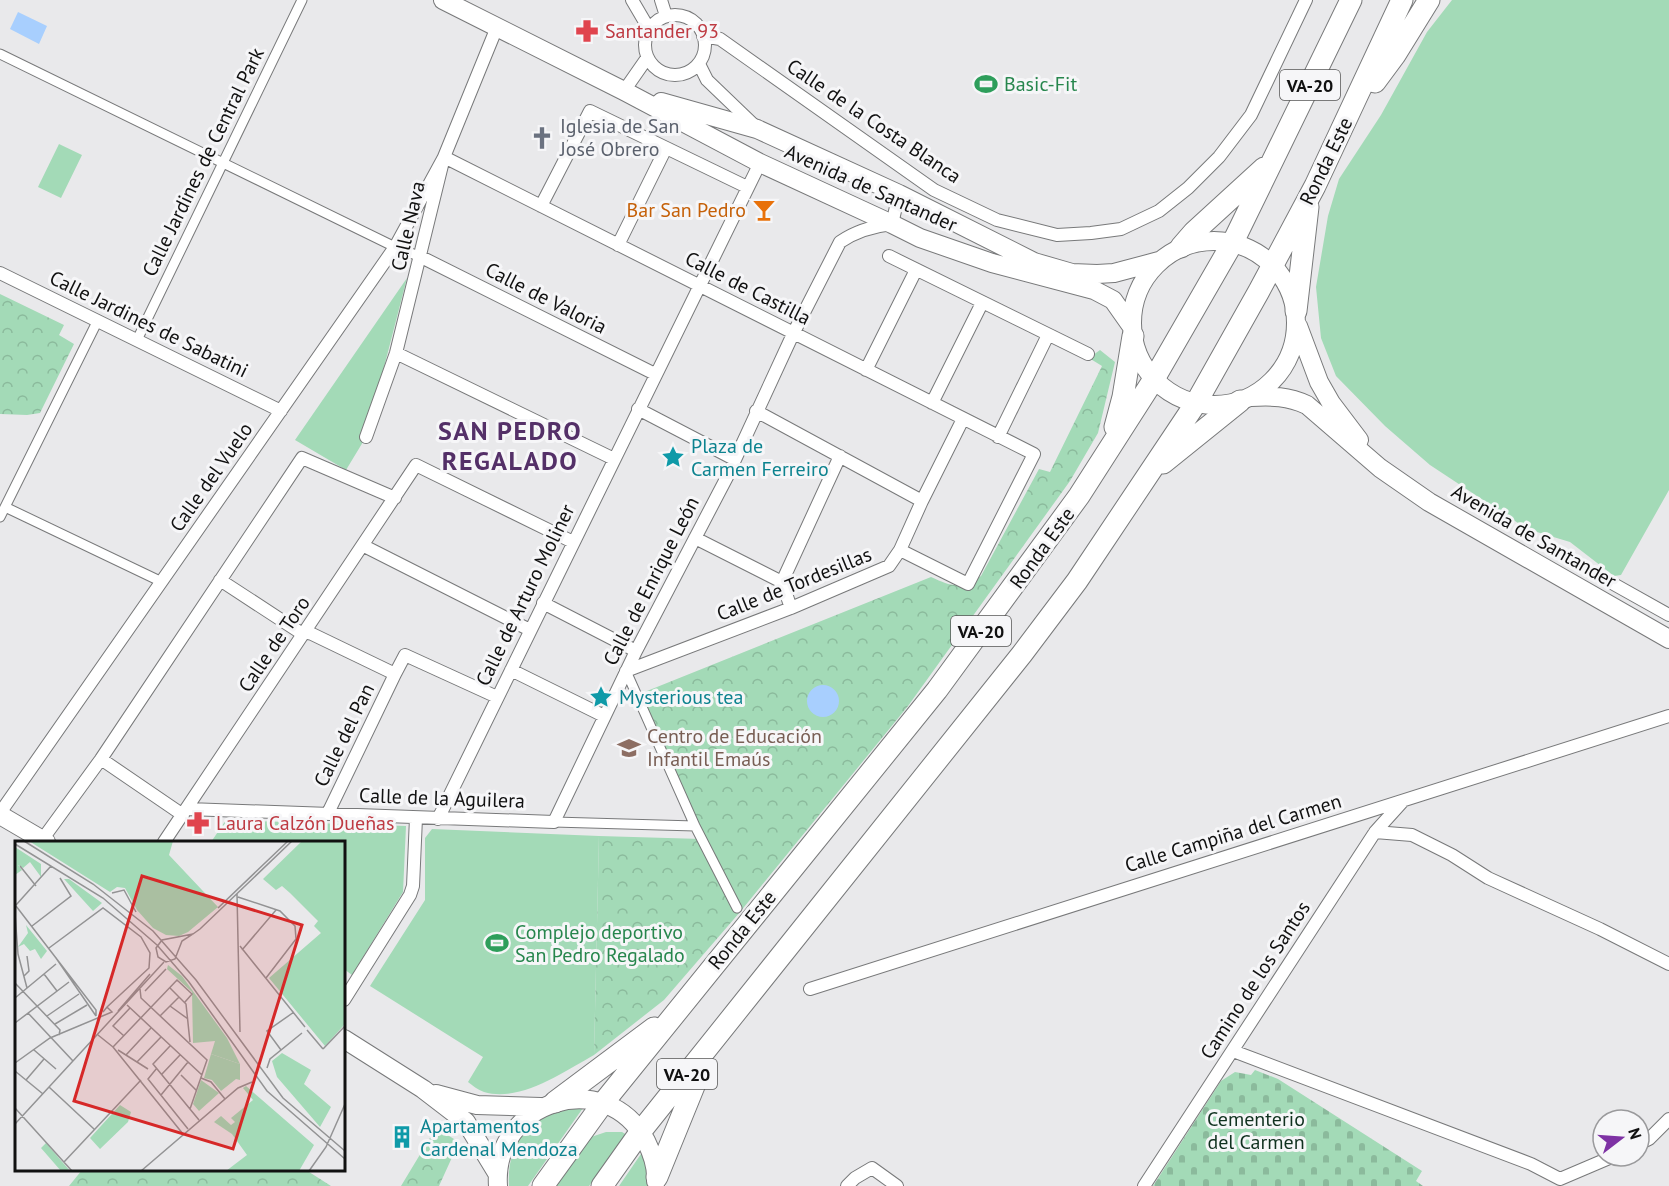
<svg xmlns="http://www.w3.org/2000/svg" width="1669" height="1186" font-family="'PT Sans',sans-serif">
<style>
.green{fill:#a3dab7}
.forest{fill:url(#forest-crowns)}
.cemetery{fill:url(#cemetery-stones)}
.water{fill:#a8cffe}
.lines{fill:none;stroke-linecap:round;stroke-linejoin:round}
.pedestrian-casing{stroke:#78797a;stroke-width:11}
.minor-casing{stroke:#78797a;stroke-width:14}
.secondary-casing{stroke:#78797a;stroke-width:20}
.trunk-casing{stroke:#78797a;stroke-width:23}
.pedestrian{stroke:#fff;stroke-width:9}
.minor{stroke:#fff;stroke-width:12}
.secondary{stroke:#fff;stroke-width:18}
.trunk{stroke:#fff;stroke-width:21}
.labels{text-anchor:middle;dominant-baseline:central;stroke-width:6;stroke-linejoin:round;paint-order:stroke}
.shield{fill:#f6f6f8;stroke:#565656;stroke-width:1.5}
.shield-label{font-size:18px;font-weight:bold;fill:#111}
.health-label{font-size:20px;fill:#be3a42;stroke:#f6f6f8;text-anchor:start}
.leisure-label{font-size:20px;fill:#27864d;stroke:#f6f6f8;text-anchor:start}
.street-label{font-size:20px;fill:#111;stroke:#f6f6f8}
.worship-label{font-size:20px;fill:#5b616d;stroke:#f6f6f8;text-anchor:start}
.food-label{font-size:20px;fill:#c56008;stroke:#f6f6f8;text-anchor:end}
.culture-label{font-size:20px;fill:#0d838f;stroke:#f6f6f8;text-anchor:start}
.education-label{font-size:20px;fill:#785e54;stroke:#f6f6f8;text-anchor:start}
.park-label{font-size:20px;fill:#10311f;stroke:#f6f6f8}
.district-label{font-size:26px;font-weight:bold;letter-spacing:1.5px;fill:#543068;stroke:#f6f6f8}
.inset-road{fill:none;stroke:#939394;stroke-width:1.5}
.view{fill:#d62828;fill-opacity:0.15;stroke:#d62828;stroke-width:3}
.inset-edge{fill:none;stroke:#111;stroke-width:3}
</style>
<defs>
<pattern id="forest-crowns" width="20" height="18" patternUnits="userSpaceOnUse" patternTransform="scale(1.5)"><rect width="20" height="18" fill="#a3dab7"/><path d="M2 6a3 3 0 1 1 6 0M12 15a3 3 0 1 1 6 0" fill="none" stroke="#8bba9c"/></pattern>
<pattern id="cemetery-stones" width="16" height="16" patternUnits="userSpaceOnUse" patternTransform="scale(1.5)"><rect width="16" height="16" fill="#a3dab7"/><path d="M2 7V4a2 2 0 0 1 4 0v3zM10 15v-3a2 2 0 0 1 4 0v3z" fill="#8bba9c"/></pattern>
</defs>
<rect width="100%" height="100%" fill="#e9e9eb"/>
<path class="green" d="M1452,0H1669V490L1621,575L1614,576L1570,542L1527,529L1430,465L1385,426L1336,376L1321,338L1316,287L1328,216L1339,179L1381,115L1427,32Z
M59,144L82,155L61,198L38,187Z
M407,278L366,437L346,470L295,440Z
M226,820L406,826L403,892L352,975L344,969V842H211Z
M432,829L599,836L594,1055C565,1071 520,1103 484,1092C478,1090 472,1085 468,1082L483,1057L370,986L425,900V838Z
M583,1108L528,1186H509C506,1138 536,1110 583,1108Z
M606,1132H622L627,1135L589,1186H556L591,1137Z
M643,1151L649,1176L648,1186H619Z"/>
<path class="forest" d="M0,294L64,325L59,335L74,344L40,413L27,415L0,414Z
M1100,350L1115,362L1098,433L1070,481L908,706L740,912L664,1000L594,1055L599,836L702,839L637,695L931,577C953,587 959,589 981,576L1039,469L1050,472L1102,366L1089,358Z
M436,1128L459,1142L439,1186H401Z
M82,1170H306L331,1186H69Z"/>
<path class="cemetery" d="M1255,1070L1278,1079L1422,1171L1416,1181L1423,1186H1153L1221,1081L1235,1072L1251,1075Z"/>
<path class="water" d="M18,12L47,26L39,44L10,29Z
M807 701a16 16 0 1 1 32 0a16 16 0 1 1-32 0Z"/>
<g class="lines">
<g class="pedestrian-casing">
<path id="pedestrian" d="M0,54L395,247L421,257
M137,340L302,0
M5,507L162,582
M0,517L98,320
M626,671L695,826L737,908
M554,822L695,826"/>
</g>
<g class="minor-casing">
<path id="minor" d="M632,0L649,29
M661,0L666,16
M645 45a30 30 0 1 1 60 0a30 30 0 1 1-60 0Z
M703,36L720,39L934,190L997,220L1057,235L1091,233L1121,229L1159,211L1188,188L1219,157L1251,115L1306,0
M699,64L707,80L757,128
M624,91L647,58
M541,206L590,111L747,187
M618,245L666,148
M889,256L1088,354
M421,257L655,374
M0,273L281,411
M396,353L614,459
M866,370L916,270
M932,403L982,303
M638,409L734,459
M756,411L922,501
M366,437L396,353L444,157L497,27
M998,437L1048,335
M695,538L782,582
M364,546L530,630
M220,580L298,631L312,634L395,674L405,655L497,697
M1610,582L1669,615
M543,603L636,651
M791,608L782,582L840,456
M511,670L604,716
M626,671L791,608L889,566L900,550L922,501L963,419
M101,759L183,815
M188,809L554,822L636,651L727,477L793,334L840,242C856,231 874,226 892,224L899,194
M0,813L395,247L444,157L1034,454L968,584L900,550
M328,813L395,674
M438,819L760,163
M1375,832L1412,835L1452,855L1488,878L1600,929L1669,964
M42,840L101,759L302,458L395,498
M164,842L416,465L573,542
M810,989L1669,716
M344,1000L410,895L413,886L416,818
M1233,1051L1531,1164L1560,1179L1614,1156
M1639,1144L1649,1139L1669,1119
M847,1186L855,1178L872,1168L897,1186
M1144,1186L1375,832L1403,801"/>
</g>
<g class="secondary-casing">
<path id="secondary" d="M443,0L624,91L760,163L892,224L920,238L992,263L1094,290L1113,300L1132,327
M661,102L757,129L899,194L1034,262L1072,273L1097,274L1114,273L1159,261
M1132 323a82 82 0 1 1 164 0a82 82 0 1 1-164 0Z
M1298,326L1319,382L1331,403L1359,440
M1251,397C1272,396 1288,396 1307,405L1380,468L1429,502L1669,639
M0,815L46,842
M344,1039L423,1089L466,1122L497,1173
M436,1094L477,1105L541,1107
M498,1186C492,1101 606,1065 646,1141C652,1153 657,1167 656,1181"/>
</g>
<g class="trunk-casing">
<path id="trunk" d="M1375,82L1395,55L1429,0
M1181,247L1194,232L1264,168
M1296,311L1308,207
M1115,427L1123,397L1133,336
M1163,463L1240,401
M555,1102L654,1028
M657,1177L703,1064
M543,1186L603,1103L937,690L1079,496L1154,379L1233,242L1351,0
M602,1186L641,1131L1022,654L1077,581L1196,403L1259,291L1315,186L1402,0"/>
</g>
<use href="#pedestrian" class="pedestrian"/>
<use href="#minor" class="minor"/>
<use href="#secondary" class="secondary"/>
<use href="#trunk" class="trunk"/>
</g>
<defs>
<g id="pharmacy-bare" transform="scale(1.8)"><path d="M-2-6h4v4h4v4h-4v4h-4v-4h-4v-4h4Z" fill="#e0444e" stroke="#f6f6f8" stroke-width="2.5" paint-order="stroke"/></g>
<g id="stadium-bare" transform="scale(1.8)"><path d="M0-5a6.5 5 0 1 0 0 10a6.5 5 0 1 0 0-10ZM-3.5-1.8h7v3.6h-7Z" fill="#2e9e5b" stroke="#f6f6f8" stroke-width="2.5" paint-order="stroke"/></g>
<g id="church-bare" transform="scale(1.8)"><path d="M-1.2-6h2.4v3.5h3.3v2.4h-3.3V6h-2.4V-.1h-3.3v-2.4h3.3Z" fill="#6b7280" stroke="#f6f6f8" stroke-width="2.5" paint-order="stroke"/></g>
<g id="bar-bare" transform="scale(1.8)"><path d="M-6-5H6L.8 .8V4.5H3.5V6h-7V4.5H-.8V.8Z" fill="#e8710a" stroke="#f6f6f8" stroke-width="2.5" paint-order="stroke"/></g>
<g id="sight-bare" transform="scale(1.8)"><path d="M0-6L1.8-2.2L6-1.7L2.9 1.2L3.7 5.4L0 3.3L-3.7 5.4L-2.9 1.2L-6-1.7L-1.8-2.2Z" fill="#0f9aa8" stroke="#f6f6f8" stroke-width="2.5" paint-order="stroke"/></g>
<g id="school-bare" transform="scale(1.8)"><path d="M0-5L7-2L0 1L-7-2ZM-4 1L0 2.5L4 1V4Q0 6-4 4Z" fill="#8d6e63" stroke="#f6f6f8" stroke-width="2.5" paint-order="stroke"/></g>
<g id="building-bare" transform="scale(1.8)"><path d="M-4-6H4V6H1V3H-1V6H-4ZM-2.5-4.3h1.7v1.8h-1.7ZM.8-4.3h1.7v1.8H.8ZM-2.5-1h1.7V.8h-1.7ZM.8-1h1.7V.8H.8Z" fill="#0f9aa8" stroke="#f6f6f8" stroke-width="2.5" paint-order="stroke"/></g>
</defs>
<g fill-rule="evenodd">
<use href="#pharmacy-bare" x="587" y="31"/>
<use href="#stadium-bare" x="986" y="84"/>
<use href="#church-bare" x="542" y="138"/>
<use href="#bar-bare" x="764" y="210"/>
<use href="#sight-bare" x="673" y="457"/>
<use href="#sight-bare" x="601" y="697"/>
<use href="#school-bare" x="629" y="748"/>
<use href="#pharmacy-bare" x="198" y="823"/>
<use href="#stadium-bare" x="497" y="943"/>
<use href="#building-bare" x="402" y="1137"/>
</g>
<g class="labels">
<g class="shield">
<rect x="1280" y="70" width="60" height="30" rx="4.5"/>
<rect x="951" y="616" width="60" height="30" rx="4.5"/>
<rect x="657" y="1059" width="60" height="30" rx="4.5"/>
</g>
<g class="shield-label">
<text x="1310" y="85">VA-20</text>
<text x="981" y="631">VA-20</text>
<text x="687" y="1074">VA-20</text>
</g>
<g class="health-label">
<text x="605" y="31">Santander 93</text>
<text x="216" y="823">Laura Calzón Dueñas</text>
</g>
<g class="leisure-label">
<text x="1004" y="84">Basic-Fit</text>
<text x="515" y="932">Complejo deportivo<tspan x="515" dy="23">San Pedro Regalado</tspan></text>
</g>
<g class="street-label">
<text transform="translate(874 121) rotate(34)">Calle de la Costa Blanca</text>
<text transform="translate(1326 161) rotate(-64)">Ronda Este</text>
<text transform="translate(203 162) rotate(-64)">Calle Jardines de Central Park</text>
<text transform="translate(871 188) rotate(24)">Avenida de Santander</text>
<text transform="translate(408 226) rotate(-77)">Calle Nava</text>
<text transform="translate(748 288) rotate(27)">Calle de Castilla</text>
<text transform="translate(546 298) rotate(27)">Calle de Valoria</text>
<text transform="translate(149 324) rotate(26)">Calle Jardines de Sabatini</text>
<text transform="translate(211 477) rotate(-55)">Calle del Vuelo</text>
<text transform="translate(1534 536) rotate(30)">Avenida de Santander</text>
<text transform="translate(1042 548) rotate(-54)">Ronda Este</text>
<text transform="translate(651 581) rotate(-63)">Calle de Enrique León</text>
<text transform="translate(794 584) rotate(-22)">Calle de Tordesillas</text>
<text transform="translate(525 595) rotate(-64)">Calle de Arturo Moliner</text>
<text transform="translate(274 644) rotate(-56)">Calle de Toro</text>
<text transform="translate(344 735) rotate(-64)">Calle del Pan</text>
<text transform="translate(442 798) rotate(2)">Calle de la Aguilera</text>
<text transform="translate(1233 833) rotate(-17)">Calle Campiña del Carmen</text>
<text transform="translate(742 930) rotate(-51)">Ronda Este</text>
<text transform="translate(1255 980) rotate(-57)">Camino de los Santos</text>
</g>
<g class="worship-label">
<text x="560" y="126">Iglesia de San<tspan x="560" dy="23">José Obrero</tspan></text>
</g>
<g class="food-label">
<text x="746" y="210">Bar San Pedro</text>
</g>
<g class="culture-label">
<text x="691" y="446">Plaza de<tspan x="691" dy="23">Carmen Ferreiro</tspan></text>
<text x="619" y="697">Mysterious tea</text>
<text x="420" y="1126">Apartamentos<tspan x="420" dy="23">Cardenal Mendoza</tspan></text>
</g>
<g class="education-label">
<text x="647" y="736">Centro de Educación<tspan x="647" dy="23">Infantil Emaús</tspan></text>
</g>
<g class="park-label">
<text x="1256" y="1119">Cementerio<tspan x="1256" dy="23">del Carmen</tspan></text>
</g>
<g class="district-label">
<text x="510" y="430">SAN PEDRO<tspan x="510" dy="30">REGALADO</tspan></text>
</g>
</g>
<g transform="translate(15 841)">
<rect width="330" height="330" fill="#e9e9eb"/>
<path d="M14,0H158L154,14L203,66L173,91L164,95L151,94L138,87L122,69L110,47L102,46L95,51ZM49,38H54L87,62L78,70ZM11,84L32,110L26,118L20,108L15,110L9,103L3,106L13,92ZM267,212L296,229L289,243L316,266L305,286L262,236L257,220ZM196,213L225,223V239L221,238L206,250L197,239L189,237ZM186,239L204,252L184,270L178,263ZM31,302L55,330H46L26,307Z" fill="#a3dab7"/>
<path d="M0,6L26,23V36L15,21L8,27L3,24L7,29L0,34ZM153,124L167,135L212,197L225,223L196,213L200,200L178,202L177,151L152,128ZM231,245L299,304L284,330H211L232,314L217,293L199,281L206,275L216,284L220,281L216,277L238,259L228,247ZM105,264L116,271L113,281L85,308L75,297Z" fill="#a3dab7"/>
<path d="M287,0H330V183L310,205L254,137L306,92L299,85L303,80L275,52L267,45L261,49L248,38Z" fill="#a3dab7"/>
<path class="inset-road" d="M9,0L78,43L138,90L181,139L268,257L330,310M0,3L88,57L142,104L174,141L252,250L330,318M5,25L21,45M97,52L109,49L121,71M222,53L225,191M223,56L265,70L280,85L281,98L251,137M1,64L36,25M1,65L81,169V175M203,67L273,0M0,73L3,113L12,147M17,85L56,55L45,37M178,93L147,99L141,107L143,116L151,121L160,118L167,100L178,93L185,88L277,0M225,105L290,186M34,107L88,67L126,96L135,112L134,127L92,166M227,109L261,69M41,117L81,175M29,133L42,150M9,135L14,130L12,115M0,142L45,189L44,194M155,147L171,163L175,201M125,148L126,157L192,219L175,268M130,150L151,128M0,157L41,123M112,164L187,234M155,165L173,178M103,170L135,133M13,172L58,220M32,175L64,153M145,175L164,156M0,182L54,141M40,183L72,164M292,189L308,208M83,194L98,206M109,195L98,185L115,167M155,205L138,223L184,279M308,208L330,185M19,209L41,228M103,209L133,228M266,209L252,190L279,171M111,214L136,187M122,221L146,196M0,222L35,197L97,171L92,166L88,171M142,227L133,238L173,288M252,227L255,218L287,192M0,230L28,253M147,233L165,214M166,234L181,249M186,237L196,241L210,258M11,239L29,218M34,246L79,288M146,254L173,221M0,267L57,330M0,283L149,121M168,293L98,206L162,139L177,153L170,161M49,321L126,239M126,330L223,247L237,241M294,330L311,306L330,263"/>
<path class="view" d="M127,35L287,84L218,308L59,260Z"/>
<rect width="330" height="330" class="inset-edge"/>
</g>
<g transform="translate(1621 1138) rotate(73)"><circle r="28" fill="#f6f6f8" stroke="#9a9a9c" stroke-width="1.5"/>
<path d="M0-4.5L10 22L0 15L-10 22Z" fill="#7e32a4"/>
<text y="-9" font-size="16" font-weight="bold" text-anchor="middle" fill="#111111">N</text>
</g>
</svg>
